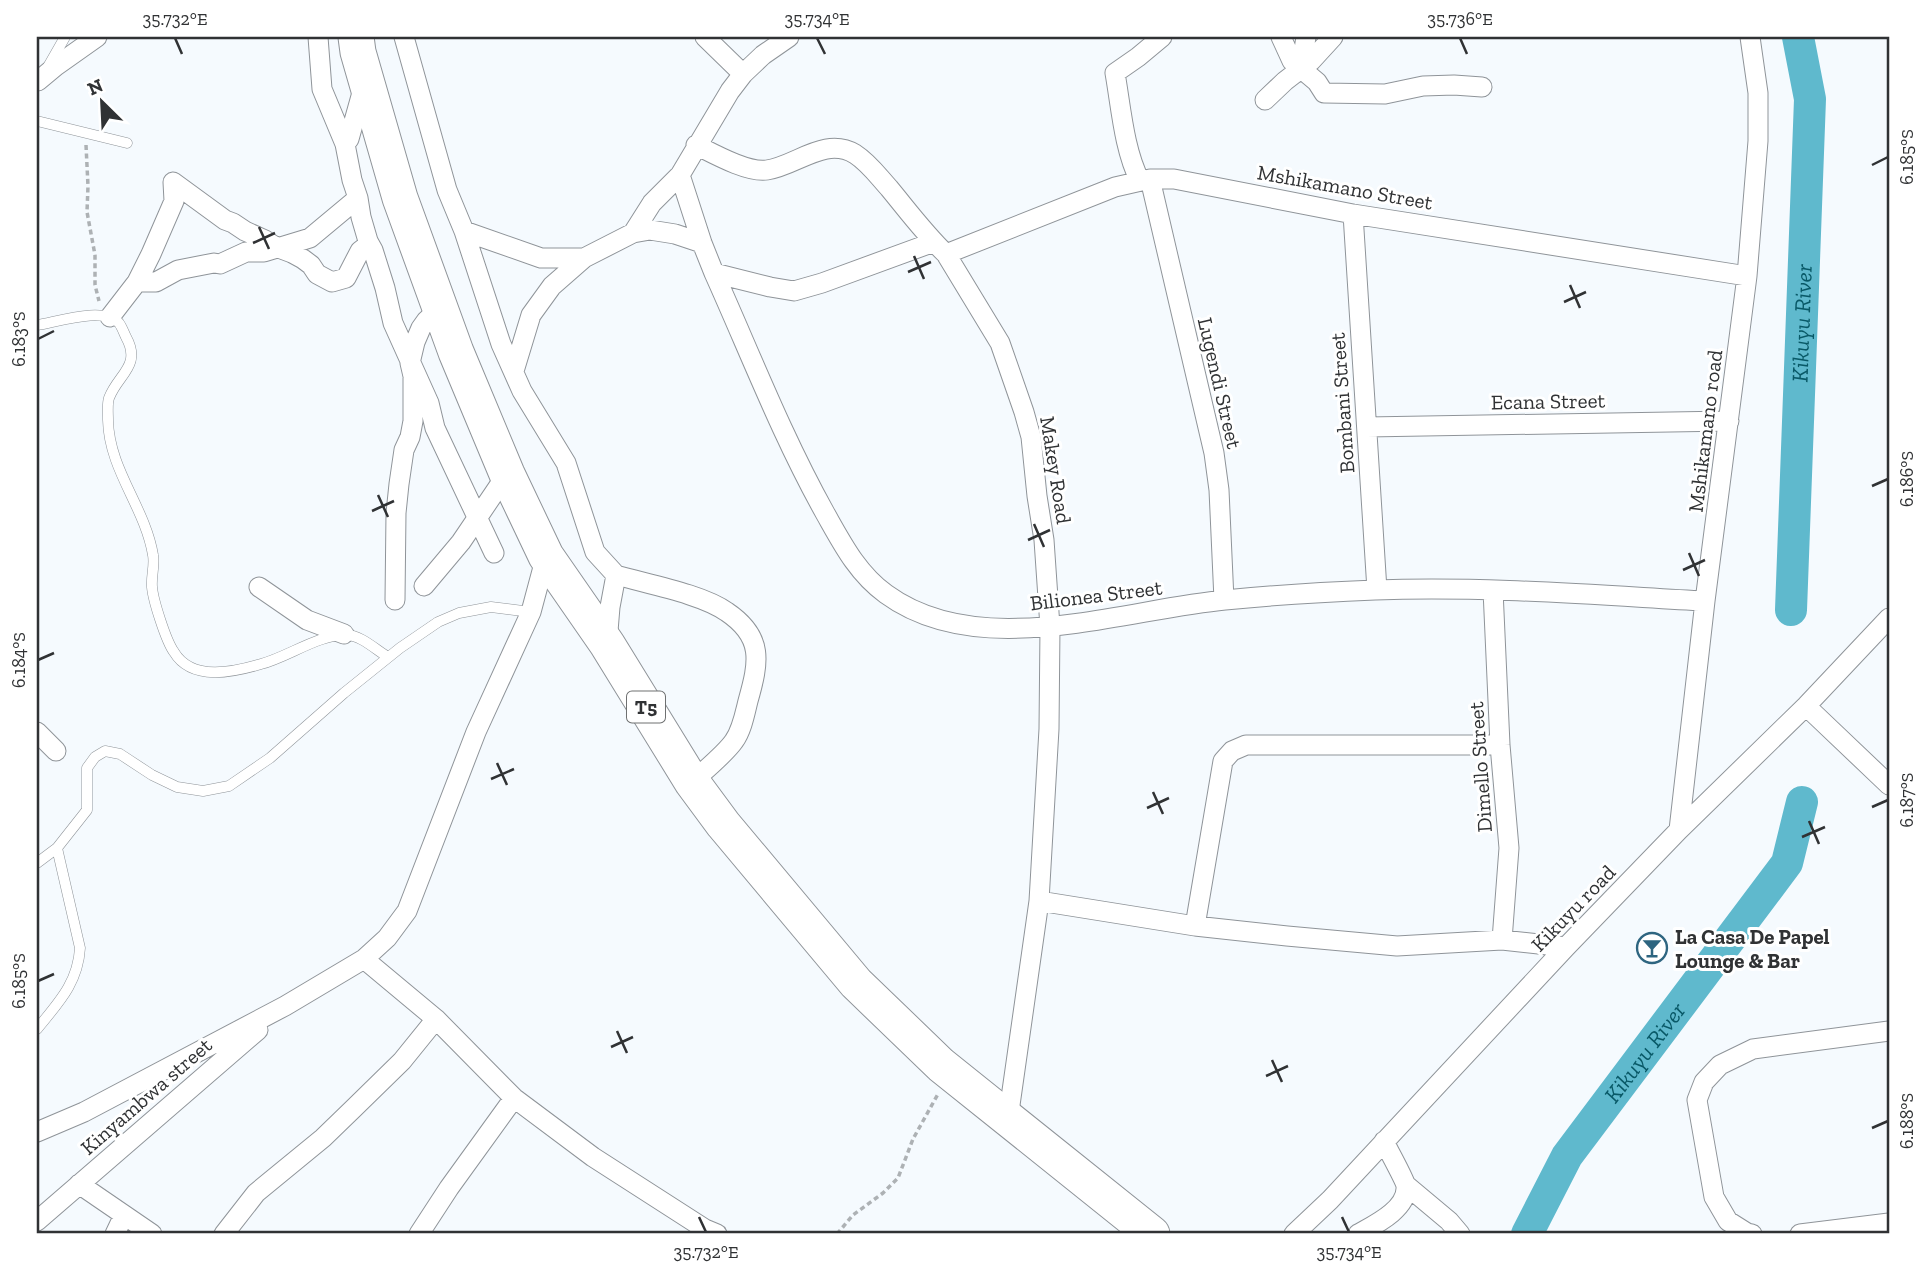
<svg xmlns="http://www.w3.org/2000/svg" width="1926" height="1271" font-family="'Zilla Slab',serif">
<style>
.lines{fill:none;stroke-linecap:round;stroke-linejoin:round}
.river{stroke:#5fb9cd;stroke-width:32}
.lane-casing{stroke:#8f9499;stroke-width:11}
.street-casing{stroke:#8f9499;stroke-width:21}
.highway-casing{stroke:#8f9499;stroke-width:37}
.path{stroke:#adb1b4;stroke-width:3.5;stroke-dasharray:5 3.5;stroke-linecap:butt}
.lane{stroke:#fff;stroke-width:10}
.street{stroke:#fff;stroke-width:19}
.highway{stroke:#fff;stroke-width:35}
.ticks{fill:none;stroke:#303234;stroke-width:2.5}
.labels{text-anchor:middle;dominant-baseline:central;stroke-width:6;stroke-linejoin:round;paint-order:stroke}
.shield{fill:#fff;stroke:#6e7071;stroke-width:2}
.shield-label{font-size:19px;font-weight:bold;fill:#303234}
.street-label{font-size:21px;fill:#303234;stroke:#fff}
.poi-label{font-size:21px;font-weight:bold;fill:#303234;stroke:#fff;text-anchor:start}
.water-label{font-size:23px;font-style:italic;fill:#095967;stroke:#fff}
.neatline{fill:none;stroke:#303234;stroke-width:2.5}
.ticks-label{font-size:18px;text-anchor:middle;fill:#303234}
</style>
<rect width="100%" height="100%" fill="#f5fafe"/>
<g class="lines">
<g class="river">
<path id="s1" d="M1791,610L1810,99L1798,37"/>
<path id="s2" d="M1527,1234L1567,1156L1787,863L1802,802"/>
</g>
<g class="lane-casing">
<path id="lane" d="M49,65L65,37
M37,121L127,143
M37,325C57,322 104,306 119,323C122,327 124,333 126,337C142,366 118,374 109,398C107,404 108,413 108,420C109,470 145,507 153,555C155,565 151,576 152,587C153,600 166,641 174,652C192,682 234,672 261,664C288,657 319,634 346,635C361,635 376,650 388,657
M37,863L57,848L87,810V768L95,757L105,751L120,754L152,775L177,787L203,791L229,786L270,758L344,693L400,648L438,622L459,613L491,607L531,612
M37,1029C58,1003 78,983 80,948L57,848"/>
</g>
<g class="street-casing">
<path id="street" d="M318,37L322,89L345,144L352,180L358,198L361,217L368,241L373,250L385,288L393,323L429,403L435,428L494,553
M404,37L447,190L464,231L501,344L522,391L566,463L595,552L616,575L610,607L607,643
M705,37L743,74
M1281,37L1292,61L1317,82L1324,93L1385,94L1423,86L1454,85L1482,87
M1301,69L1306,37
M38,81L56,66L97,37
M1265,100L1285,81L1311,61L1333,37
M345,144L349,139L363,89
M696,145C714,154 748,173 767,170C796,166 825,136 855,154C869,163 878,176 889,188C908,211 925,234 946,254L1000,343L1024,412L1031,437L1037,496L1044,540L1050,627L1049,729L1039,901L1008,1119
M680,175L702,243L714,273C750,353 782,436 825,513C842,543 857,573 886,594C979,662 1121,610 1225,600C1275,595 1325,592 1375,590C1485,586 1595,595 1705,601
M1150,179L1214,453L1219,490L1224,600
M1140,181C1124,150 1121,107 1115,73L1138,57L1162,37
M1353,214L1377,590
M464,231L541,258H584
M633,233L652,203L680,175L730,91L743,74L763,55L789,37
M946,254L1115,187L1150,179H1174L1353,214L1747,276
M714,273L770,287L794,291L822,283L934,242
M137,282H156L178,270L214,263L220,264L246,252H264L310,238L358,198
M110,317L137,282L151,254L174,201L173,182L225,220L233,223L245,231L265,240L276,247L292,253L303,259L311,265L317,274L332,282L346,278L360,251L369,244
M514,371L531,315L552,286L584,258L633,233L650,230L675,234L702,243
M1367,427L1729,421
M616,575C647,584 702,594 727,612C764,637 759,662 748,701C745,713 742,730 734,741C726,753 704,771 692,782
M424,586L461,542L507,474
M259,587L307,620L344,634
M1493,590L1500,745L1509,848L1502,940
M395,600L396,513L399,484L404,450L410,437L413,421V376L410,363L415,342L421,328L426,321L440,308
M1806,706L1889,785
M37,732L56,751
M1679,830L1705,601L1747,276L1758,141V93L1750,37
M1039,901L1195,926L1287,936L1397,946L1502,940L1566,947
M1195,926L1223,761L1232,751L1246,745H1500
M364,959L436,1019L514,1098L593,1157L705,1229L717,1234
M37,1132L84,1112L285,1006L364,959L387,938L407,911L476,732L531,612L546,556
M79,1184L152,1234
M1406,1185L1449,1221L1460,1234
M37,1221L258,1030
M115,1234L124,1215
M224,1234L256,1193L323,1138L355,1107L402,1061L436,1019
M419,1234L449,1188L514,1098
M1294,1234L1330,1200L1566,947L1679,830L1806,706L1889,618
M1358,1234C1374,1225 1408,1209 1406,1186C1405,1180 1388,1150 1384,1141
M1752,1234L1747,1233L1728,1221L1714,1197L1697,1100L1704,1082L1720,1065L1753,1049L1889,1031
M1800,1234L1889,1223"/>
</g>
<g class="highway-casing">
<path id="highway" d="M356,37L358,52L400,198L456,352L507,474L546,556L607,644L692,782L723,824L856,983L941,1065L1152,1234"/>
</g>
<path class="path" d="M86,145L88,186L87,212L95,255V285L99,301
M837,1234L853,1215L883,1193L898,1178L913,1139L938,1094"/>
<use href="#lane" class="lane"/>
<use href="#street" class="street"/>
<use href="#highway" class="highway"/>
</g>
<path class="ticks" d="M175,38L182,54M817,38L825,54M1460,38L1467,54M1872,165L1888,157M259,227L269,249M253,243L275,233M914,256L924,279M908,272L931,262M1570,285L1580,308M1564,302L1586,292M38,339L54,331M1872,486L1888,479M378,495L388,517M372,511L394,501M1034,524L1044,547M1028,540L1050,530M1689,553L1699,576M1683,570L1705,560M38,660L54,653M497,763L507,785M491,779L514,769M1153,792L1163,814M1872,807L1888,800M1147,808L1169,798M1809,821L1819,844M1802,837L1825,827M38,981L54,974M617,1031L627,1053M611,1047L633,1037M1272,1060L1282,1082M1266,1076L1288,1066M1872,1128L1888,1121M699,1217L706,1232M1342,1217L1349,1232"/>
<defs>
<g id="bar-ring" transform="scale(1.575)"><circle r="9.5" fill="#fff" stroke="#2e6580" stroke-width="1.5"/><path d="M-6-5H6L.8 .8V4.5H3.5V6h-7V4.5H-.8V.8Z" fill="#2e6580"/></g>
</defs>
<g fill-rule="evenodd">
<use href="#bar-ring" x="1652" y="948"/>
</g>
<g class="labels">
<rect class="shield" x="627" y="691.5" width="38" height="31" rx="5"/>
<g class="shield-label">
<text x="646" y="707">T5</text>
</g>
<g class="street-label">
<text transform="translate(1345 187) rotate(10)">Mshikamano Street</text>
<text transform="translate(1220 383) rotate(77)">Lugendi Street</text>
<text transform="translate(1548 401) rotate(-1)">Ecana Street</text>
<text transform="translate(1342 403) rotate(-94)">Bombani Street</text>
<text transform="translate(1705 431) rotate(-83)">Mshikamano road</text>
<text transform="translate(1056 470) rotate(81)">Makey Road</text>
<text transform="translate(1096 595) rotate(-7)">Bilionea Street</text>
<text transform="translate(1480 767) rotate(-94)">Dimello Street</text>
<text transform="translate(1573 908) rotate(-46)">Kikuyu road</text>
<text transform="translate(146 1096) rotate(-41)">Kinyambwa street</text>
</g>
<g class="poi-label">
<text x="1675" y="936">La Casa De Papel<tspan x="1675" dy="24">Lounge &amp; Bar</tspan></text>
</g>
<g class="water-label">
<text stroke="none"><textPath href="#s1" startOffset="287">Kikuyu River</textPath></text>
<text stroke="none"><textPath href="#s2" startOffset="217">Kikuyu River</textPath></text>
</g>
</g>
<rect width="1926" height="1271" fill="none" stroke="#ffffff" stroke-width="77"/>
<g transform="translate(102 102) rotate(336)" stroke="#ffffff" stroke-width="5" paint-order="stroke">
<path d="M0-5L12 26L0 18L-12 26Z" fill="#303234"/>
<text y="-10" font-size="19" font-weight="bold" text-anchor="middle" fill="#303234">N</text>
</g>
<rect x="38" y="38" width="1850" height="1194" class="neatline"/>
<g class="ticks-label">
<text x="175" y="25">35.732°E</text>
<text x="817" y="25">35.734°E</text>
<text x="1460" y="25">35.736°E</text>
<text transform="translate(1907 157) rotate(-90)" y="6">6.185°S</text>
<text transform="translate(19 339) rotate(-90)" y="6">6.183°S</text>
<text transform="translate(1907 479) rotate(-90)" y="6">6.186°S</text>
<text transform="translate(19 660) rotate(-90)" y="6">6.184°S</text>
<text transform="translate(1907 800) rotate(-90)" y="6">6.187°S</text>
<text transform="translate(19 981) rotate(-90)" y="6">6.185°S</text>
<text transform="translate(1907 1121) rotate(-90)" y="6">6.188°S</text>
<text x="706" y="1258">35.732°E</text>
<text x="1349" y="1258">35.734°E</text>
</g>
</svg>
